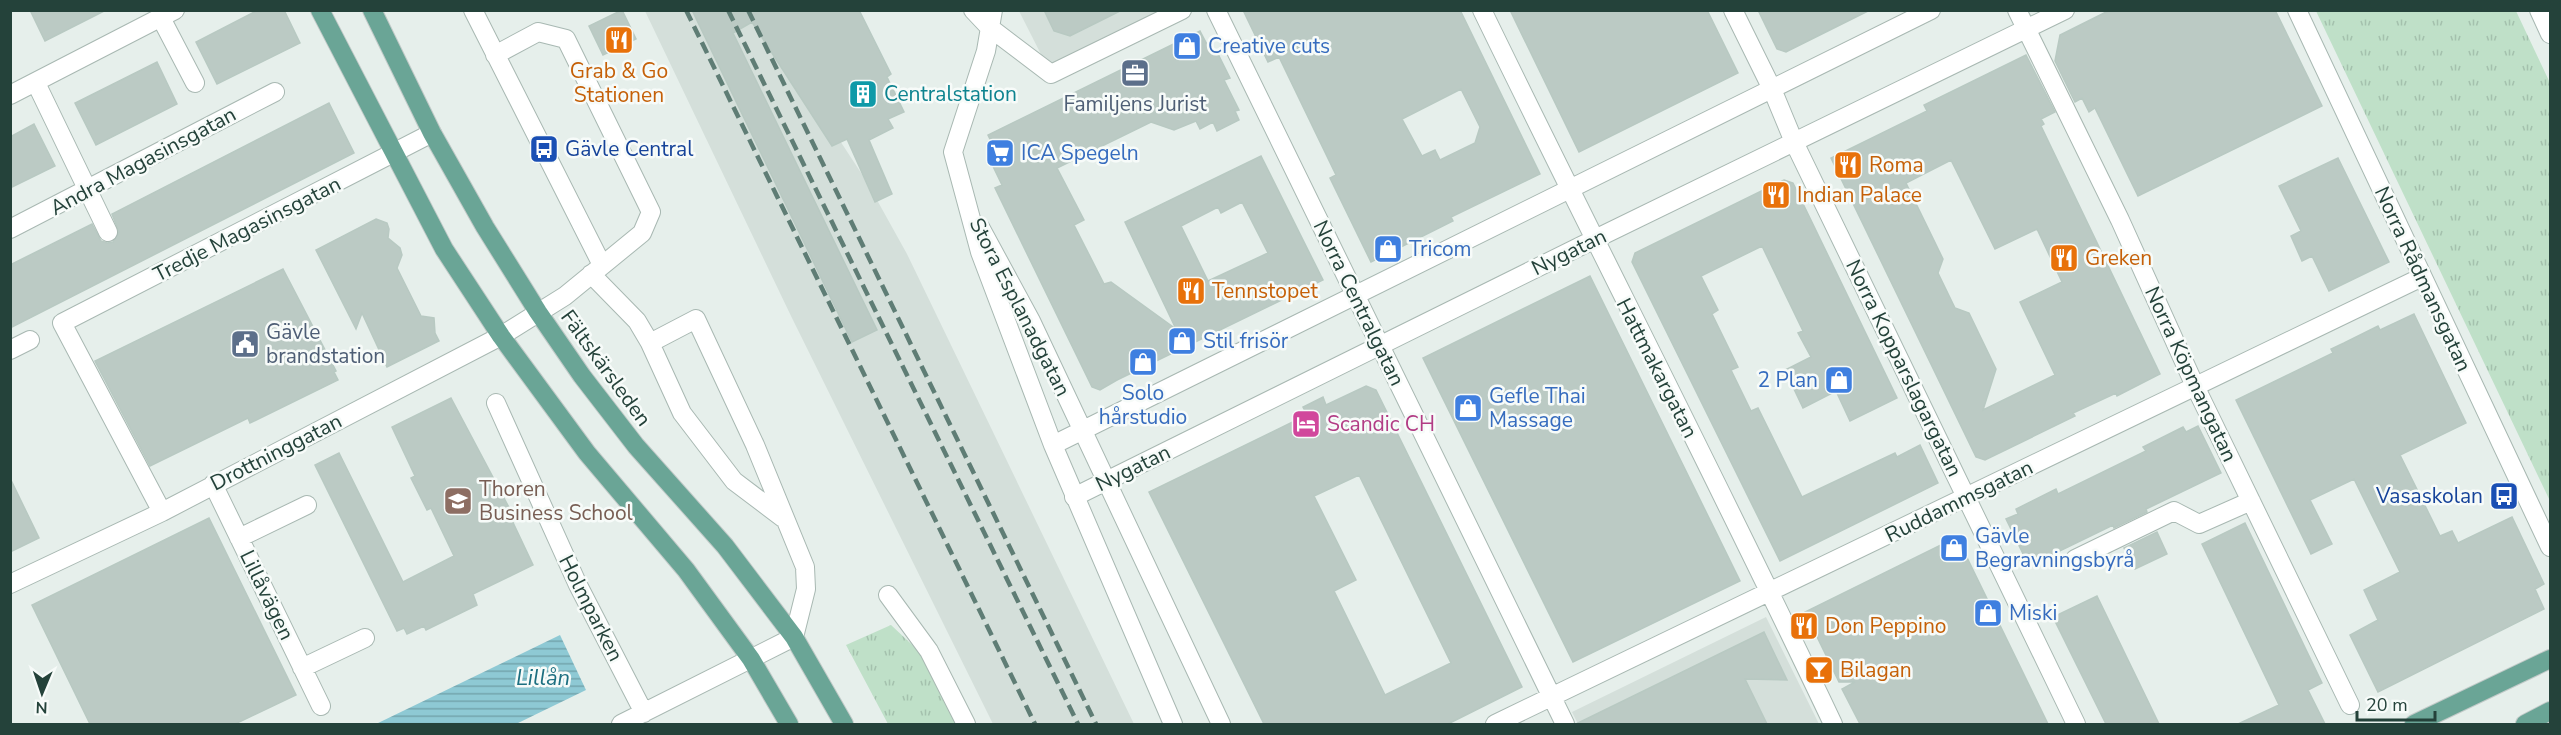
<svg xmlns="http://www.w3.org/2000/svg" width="2561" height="735" font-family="'Nunito Sans',sans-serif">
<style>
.built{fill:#d4dfda}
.park{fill:url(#park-tufts)}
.water{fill:url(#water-rules)}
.building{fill:#bbcac4;stroke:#b8c9c2;stroke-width:1.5;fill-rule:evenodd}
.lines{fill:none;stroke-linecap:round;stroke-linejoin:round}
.minor-casing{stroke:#a8b8b2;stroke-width:20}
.major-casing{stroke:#c2cac8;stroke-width:20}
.minor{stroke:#fff;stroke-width:18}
.major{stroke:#6aa596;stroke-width:18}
.rail{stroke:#5f7d75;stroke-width:4.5;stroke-dasharray:12 6;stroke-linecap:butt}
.labels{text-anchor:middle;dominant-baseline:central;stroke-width:5;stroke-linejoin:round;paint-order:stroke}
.shop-label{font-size:21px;fill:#366cbe;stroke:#f7fbf9;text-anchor:start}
.food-label{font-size:21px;fill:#c56008;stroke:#f7fbf9;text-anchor:start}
.culture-label{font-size:21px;fill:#0d838f;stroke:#f7fbf9;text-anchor:start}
.service-label{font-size:21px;fill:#4e5e75;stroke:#f7fbf9}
.transit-label{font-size:21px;fill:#164399;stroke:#f7fbf9;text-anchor:start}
.street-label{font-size:21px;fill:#24423a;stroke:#f7fbf9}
.hotel-label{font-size:21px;fill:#b23c85;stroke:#f7fbf9;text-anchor:start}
.education-label{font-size:21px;fill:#785e54;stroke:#f7fbf9;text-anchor:start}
.water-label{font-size:22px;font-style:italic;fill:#1c6f80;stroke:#f7fbf9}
</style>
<defs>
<pattern id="park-tufts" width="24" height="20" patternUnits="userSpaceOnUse" patternTransform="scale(1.5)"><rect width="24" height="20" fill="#bfe0c8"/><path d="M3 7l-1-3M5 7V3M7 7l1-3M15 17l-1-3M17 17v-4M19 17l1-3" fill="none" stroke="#a4c1ad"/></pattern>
<pattern id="water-rules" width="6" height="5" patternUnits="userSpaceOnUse" patternTransform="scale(1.5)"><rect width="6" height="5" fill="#8ec9d4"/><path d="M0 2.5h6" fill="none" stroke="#74a5ad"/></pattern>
</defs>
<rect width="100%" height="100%" fill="#e6efeb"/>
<path class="built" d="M645,11H770L808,92L867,182L907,254L1134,724H993L791,316Z
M1019,11H1182L1051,74Z
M1766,617L1819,724H1578L1572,712Z"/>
<path class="park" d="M2316,11H2516L2550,83V501Z
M891,625L923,655L958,724H888L846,645Z"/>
<path class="water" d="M560,635L586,690L516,724H376Z"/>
<path class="building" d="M30,10H106L45,41Z
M258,10H284L300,43L217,84L196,42Z
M622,10L636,39L603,55L589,26Z
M692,10H859L891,74L887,77L904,112L888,119L893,128L869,140L892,194L875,202L847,139L832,146L752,22L733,33L877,330L852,342Z
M1044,10H1122L1070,36L1054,31Z
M1243,10H1460L1540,174L1451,217L1453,221L1371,262L1330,178L1336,175L1279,57L1268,62ZM1461,89L1480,127L1475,143L1440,160L1435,150L1422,156L1402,119Z
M1510,10H1707L1738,73L1579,152Z
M1758,10H1870L1786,52L1777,49Z
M2110,10H2275L2322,106L2138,196L2095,108L2089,112L2082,98L2075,102L2055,61L2060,35Z
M1200,31L1211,52L1216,50L1230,78L1224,80L1239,110L1235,111L1239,120L1217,131L1213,122L1200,129L1196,121L1174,130L1151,122L1057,168L1084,220L1074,225L1104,284L1111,282L1176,329L1125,222L1261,156L1323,280L1117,380L1100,390L1092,387L995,188L1002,185L990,160L998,156L988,135ZM1242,202L1268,253L1208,281L1181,226L1218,207L1221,213Z
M2026,55L2055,112L2041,119L2044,124L2041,126L2160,374L2117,396L2116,393L2073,413L2075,416L1985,460L1976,457L1831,158L1927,111L1924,105ZM1951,160L1995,249L2037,229L2062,282L2020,302L2055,375L1983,410L1996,369L1969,313L1955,308L1938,273L1943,259L1906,183Z
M157,62L177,104L96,145L75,103Z
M329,103L354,153L10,328V265L92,224L101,241L107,243L113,242L119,232L112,214Z
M34,124L55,166L10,188V137Z
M2338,158L2389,262L2329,291L2312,256L2302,261L2291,236L2301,231L2279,186Z
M1784,180L1793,183L1897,398L1850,421L1836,391L1803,408L1785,370L1811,357L1798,333L1803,331L1762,246L1701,276L1718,310L1712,314L1738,367L1731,370L1751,411L1758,408L1802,497L1895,453L1897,457L1920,445L1938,483L1780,561L1632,262L1635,253Z
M376,219L387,223L389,229L388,238L400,248L402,255L397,268L421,316L434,318L435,333L439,341L387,367L362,313L356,329L316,250Z
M283,269L336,371L334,372L338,380L250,423L248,418L150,466L95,361Z
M1590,276L1740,581L1573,662L1423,358Z
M2414,314L2466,423L2400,455L2440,536L2452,531L2458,543L2512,517L2544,584L2535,589L2544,609L2378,692L2350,635L2378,620L2364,590L2400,572L2354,479L2310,500L2332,544L2311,554L2236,400L2333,353L2331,349L2344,343L2378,326L2380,330Z
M1366,386L1376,390L1522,687L1448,724H1264L1149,492L1307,415L1303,407L1323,397L1326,405ZM1359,475L1451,663L1385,695L1334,591L1356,580L1314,496Z
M451,398L512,513L509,514L533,565L473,594L477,605L426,630L424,626L407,634L404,628L397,631L315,465L339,453L403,582L454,556L431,508L427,510L411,478L415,476L392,427Z
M2198,426L2221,473L2146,509L2147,512L2114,528L2113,525L2029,566L2006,519L2018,514L2016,509L2056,489L2058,494L2146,451L2143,447L2183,427L2186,432Z
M10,478L39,538L10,552Z
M209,518L296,695L235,724H90L32,605Z
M2245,523L2322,683L2308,690L2325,724H2238L2279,705L2202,544Z
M2157,532L2167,554L2135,569L2124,548Z
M1957,537L2048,724H1860L1842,689L1855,682H1839L1805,612Z
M2097,596L2146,697L2159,724H2106L2053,617Z
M1764,632L1787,680L1745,679L1767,724H1576Z"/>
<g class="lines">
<g class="minor-casing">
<path id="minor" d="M473,10L602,265
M973,10L989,27L1051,74L1182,10
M993,10L986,51L953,152L980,252L1053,445L1173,724
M1216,10L1565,724
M1482,10C1598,249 1720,485 1833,724
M1733,10L1772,89L1794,142L2076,724
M2017,10L2120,220L2195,386L2350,705
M2297,10L2550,547
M2539,10L2550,34
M161,18L195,83
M36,83L108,232
M10,95L175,10
M980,227L1031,321L1221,724
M10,229L275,92
M591,274L637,321L650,343L696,319L755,445L805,567L806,589L794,637L621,724
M650,343L682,413L734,481L783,518
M10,350L30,340
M496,403L578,585L644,713
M1053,445L1931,10
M213,484L321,706
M1074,497L1593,240L2065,10
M162,512L62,323L432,133
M239,538L307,505
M2075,559L2174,511L2199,524L2251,501
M10,584L162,512L501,336L565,296L642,233L651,212L566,39L538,32L495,55
M888,595L929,651L966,724
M302,668L365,638
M1495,724L2422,277"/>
</g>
<g class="major-casing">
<path id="major" d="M320,10L444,249L501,336L587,453L686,570L751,659L789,724
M372,10L432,133L485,227L538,312L582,376L636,446L725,546L794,637L844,724
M2414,724L2550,659
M2525,724L2550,711"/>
</g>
<use href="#minor" class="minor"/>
<use href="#major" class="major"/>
<path class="rail" d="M686,10L1035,724
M728,10L1078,724
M748,10L1096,724"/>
</g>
<defs>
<g id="restaurant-square" transform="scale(1.5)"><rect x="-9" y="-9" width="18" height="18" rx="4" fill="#e8710a" stroke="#f7fbf9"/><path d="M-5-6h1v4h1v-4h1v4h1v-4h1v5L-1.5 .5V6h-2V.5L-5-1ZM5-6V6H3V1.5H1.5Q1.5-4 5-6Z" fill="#fff"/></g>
<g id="shop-square" transform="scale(1.5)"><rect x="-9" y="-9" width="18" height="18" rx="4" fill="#3f7fe0" stroke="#f7fbf9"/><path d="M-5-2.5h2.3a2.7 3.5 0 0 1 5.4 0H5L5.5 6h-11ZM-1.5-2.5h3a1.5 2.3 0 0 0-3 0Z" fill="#fff"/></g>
<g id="office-square" transform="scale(1.5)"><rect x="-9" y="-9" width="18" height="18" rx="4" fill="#5c6f8a" stroke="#f7fbf9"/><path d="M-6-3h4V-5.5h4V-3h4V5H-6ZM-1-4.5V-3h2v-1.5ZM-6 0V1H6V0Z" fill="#fff"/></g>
<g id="building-square" transform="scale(1.5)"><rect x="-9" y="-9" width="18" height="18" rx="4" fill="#0f9aa8" stroke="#f7fbf9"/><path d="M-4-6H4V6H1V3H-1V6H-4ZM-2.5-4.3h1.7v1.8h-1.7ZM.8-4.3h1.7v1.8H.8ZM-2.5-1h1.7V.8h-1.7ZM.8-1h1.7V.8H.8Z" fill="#fff"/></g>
<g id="bus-square" transform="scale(1.5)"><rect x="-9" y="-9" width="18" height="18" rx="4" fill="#1a4fb4" stroke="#f7fbf9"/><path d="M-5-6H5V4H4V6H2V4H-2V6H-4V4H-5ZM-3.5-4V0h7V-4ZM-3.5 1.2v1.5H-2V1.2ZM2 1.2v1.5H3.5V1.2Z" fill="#fff"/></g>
<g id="supermarket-square" transform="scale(1.5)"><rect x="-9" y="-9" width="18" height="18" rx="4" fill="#3f7fe0" stroke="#f7fbf9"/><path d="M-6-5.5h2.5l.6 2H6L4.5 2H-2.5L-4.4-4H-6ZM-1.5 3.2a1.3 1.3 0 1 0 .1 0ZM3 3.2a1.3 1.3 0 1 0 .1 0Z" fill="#fff"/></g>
<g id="civic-square" transform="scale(1.5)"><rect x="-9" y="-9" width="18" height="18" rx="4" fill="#5c6f8a" stroke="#f7fbf9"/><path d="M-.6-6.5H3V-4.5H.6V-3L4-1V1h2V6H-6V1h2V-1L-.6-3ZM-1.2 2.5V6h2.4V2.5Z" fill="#fff"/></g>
<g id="hotel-square" transform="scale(1.5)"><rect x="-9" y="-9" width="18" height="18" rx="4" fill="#d1479c" stroke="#f7fbf9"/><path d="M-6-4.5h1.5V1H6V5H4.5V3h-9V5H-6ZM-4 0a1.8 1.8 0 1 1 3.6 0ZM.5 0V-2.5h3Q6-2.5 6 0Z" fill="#fff"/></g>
<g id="school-square" transform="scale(1.5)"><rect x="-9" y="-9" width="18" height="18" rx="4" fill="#8d6e63" stroke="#f7fbf9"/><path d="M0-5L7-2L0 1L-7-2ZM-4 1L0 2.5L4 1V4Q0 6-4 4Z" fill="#fff"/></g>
<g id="bar-square" transform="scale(1.5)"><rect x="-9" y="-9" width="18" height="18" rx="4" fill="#e8710a" stroke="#f7fbf9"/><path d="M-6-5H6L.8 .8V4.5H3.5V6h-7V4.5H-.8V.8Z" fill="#fff"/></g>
</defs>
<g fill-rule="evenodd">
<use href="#restaurant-square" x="619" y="40"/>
<use href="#shop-square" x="1187" y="46"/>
<use href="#office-square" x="1135" y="73"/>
<use href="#building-square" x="863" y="94"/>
<use href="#bus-square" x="544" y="149"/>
<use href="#supermarket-square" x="1000" y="153"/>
<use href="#restaurant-square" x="1848" y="165"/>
<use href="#restaurant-square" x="1776" y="195"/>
<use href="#shop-square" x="1388" y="249"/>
<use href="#restaurant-square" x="2064" y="258"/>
<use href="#restaurant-square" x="1191" y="291"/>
<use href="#shop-square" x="1182" y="341"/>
<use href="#civic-square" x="245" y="344"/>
<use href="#shop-square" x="1143" y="362"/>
<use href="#shop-square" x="1839" y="380"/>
<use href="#shop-square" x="1468" y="408"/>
<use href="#hotel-square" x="1306" y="424"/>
<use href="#bus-square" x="2504" y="496"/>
<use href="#school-square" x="458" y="501"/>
<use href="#shop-square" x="1954" y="548"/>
<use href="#shop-square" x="1988" y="613"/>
<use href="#restaurant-square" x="1804" y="626"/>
<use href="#bar-square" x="1819" y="670"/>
</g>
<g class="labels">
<g class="shop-label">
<text x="1208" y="46">Creative cuts</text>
<text x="1021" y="153">ICA Spegeln</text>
<text x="1409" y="249">Tricom</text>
<text x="1203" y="341">Stil frisör</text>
<text x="1818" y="380" text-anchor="end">2 Plan</text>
<text x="1143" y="393" text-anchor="middle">Solo<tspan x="1143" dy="24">hårstudio</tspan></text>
<text x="1489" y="396">Gefle Thai<tspan x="1489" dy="24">Massage</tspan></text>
<text x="1975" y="536">Gävle<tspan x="1975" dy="24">Begravningsbyrå</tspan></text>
<text x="2009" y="613">Miski</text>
</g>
<g class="food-label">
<text x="619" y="71" text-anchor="middle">Grab &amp; Go<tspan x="619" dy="24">Stationen</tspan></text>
<text x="1869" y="165">Roma</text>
<text x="1797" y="195">Indian Palace</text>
<text x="2085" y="258">Greken</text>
<text x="1212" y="291">Tennstopet</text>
<text x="1825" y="626">Don Peppino</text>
<text x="1840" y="670">Bilagan</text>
</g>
<g class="culture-label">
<text x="884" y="94">Centralstation</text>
</g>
<g class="service-label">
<text x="1135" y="104">Familjens Jurist</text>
<text x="266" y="332" text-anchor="start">Gävle<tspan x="266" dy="24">brandstation</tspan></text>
</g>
<g class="transit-label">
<text x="565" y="149">Gävle Central</text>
<text x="2483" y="496" text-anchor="end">Vasaskolan</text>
</g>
<g class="street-label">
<text transform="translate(143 161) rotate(-28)">Andra Magasinsgatan</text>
<text transform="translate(247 229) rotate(-27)">Tredje Magasinsgatan</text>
<text transform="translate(1569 252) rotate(-26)">Nygatan</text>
<text transform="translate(2423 279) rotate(65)">Norra Rådmansgatan</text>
<text transform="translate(1359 303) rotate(64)">Norra Centralgatan</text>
<text transform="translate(1020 307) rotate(63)">Stora Esplanadgatan</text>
<text transform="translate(606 368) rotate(54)">Fältskärsleden</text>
<text transform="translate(1657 368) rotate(63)">Hattmakargatan</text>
<text transform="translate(1904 368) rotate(64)">Norra Kopparslagargatan</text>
<text transform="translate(2191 374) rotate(65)">Norra Köpmangatan</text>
<text transform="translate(276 452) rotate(-27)">Drottninggatan</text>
<text transform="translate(1133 468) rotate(-26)">Nygatan</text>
<text transform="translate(1959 501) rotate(-26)">Ruddammsgatan</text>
<text transform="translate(267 595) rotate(64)">Lillåvägen</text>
<text transform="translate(591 608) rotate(63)">Holmparken</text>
</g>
<g class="hotel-label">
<text x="1327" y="424">Scandic CH</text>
</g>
<g class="education-label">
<text x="479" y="489">Thoren<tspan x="479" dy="24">Business School</tspan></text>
</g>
<g class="water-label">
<text x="543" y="678">Lillån</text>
</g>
</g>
<rect width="2561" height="735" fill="none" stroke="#24423a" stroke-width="24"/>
<g transform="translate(42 693) rotate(182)" stroke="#f7fbf9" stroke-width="4.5" paint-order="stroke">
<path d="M0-4.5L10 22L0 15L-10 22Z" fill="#24423a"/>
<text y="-9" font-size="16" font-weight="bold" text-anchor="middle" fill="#24423a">N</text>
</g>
<path d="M2357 711v9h78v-9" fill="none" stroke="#24423a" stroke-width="3"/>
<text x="2366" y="711" font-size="18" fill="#24423a" stroke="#f7fbf9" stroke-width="4.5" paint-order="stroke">20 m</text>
</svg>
